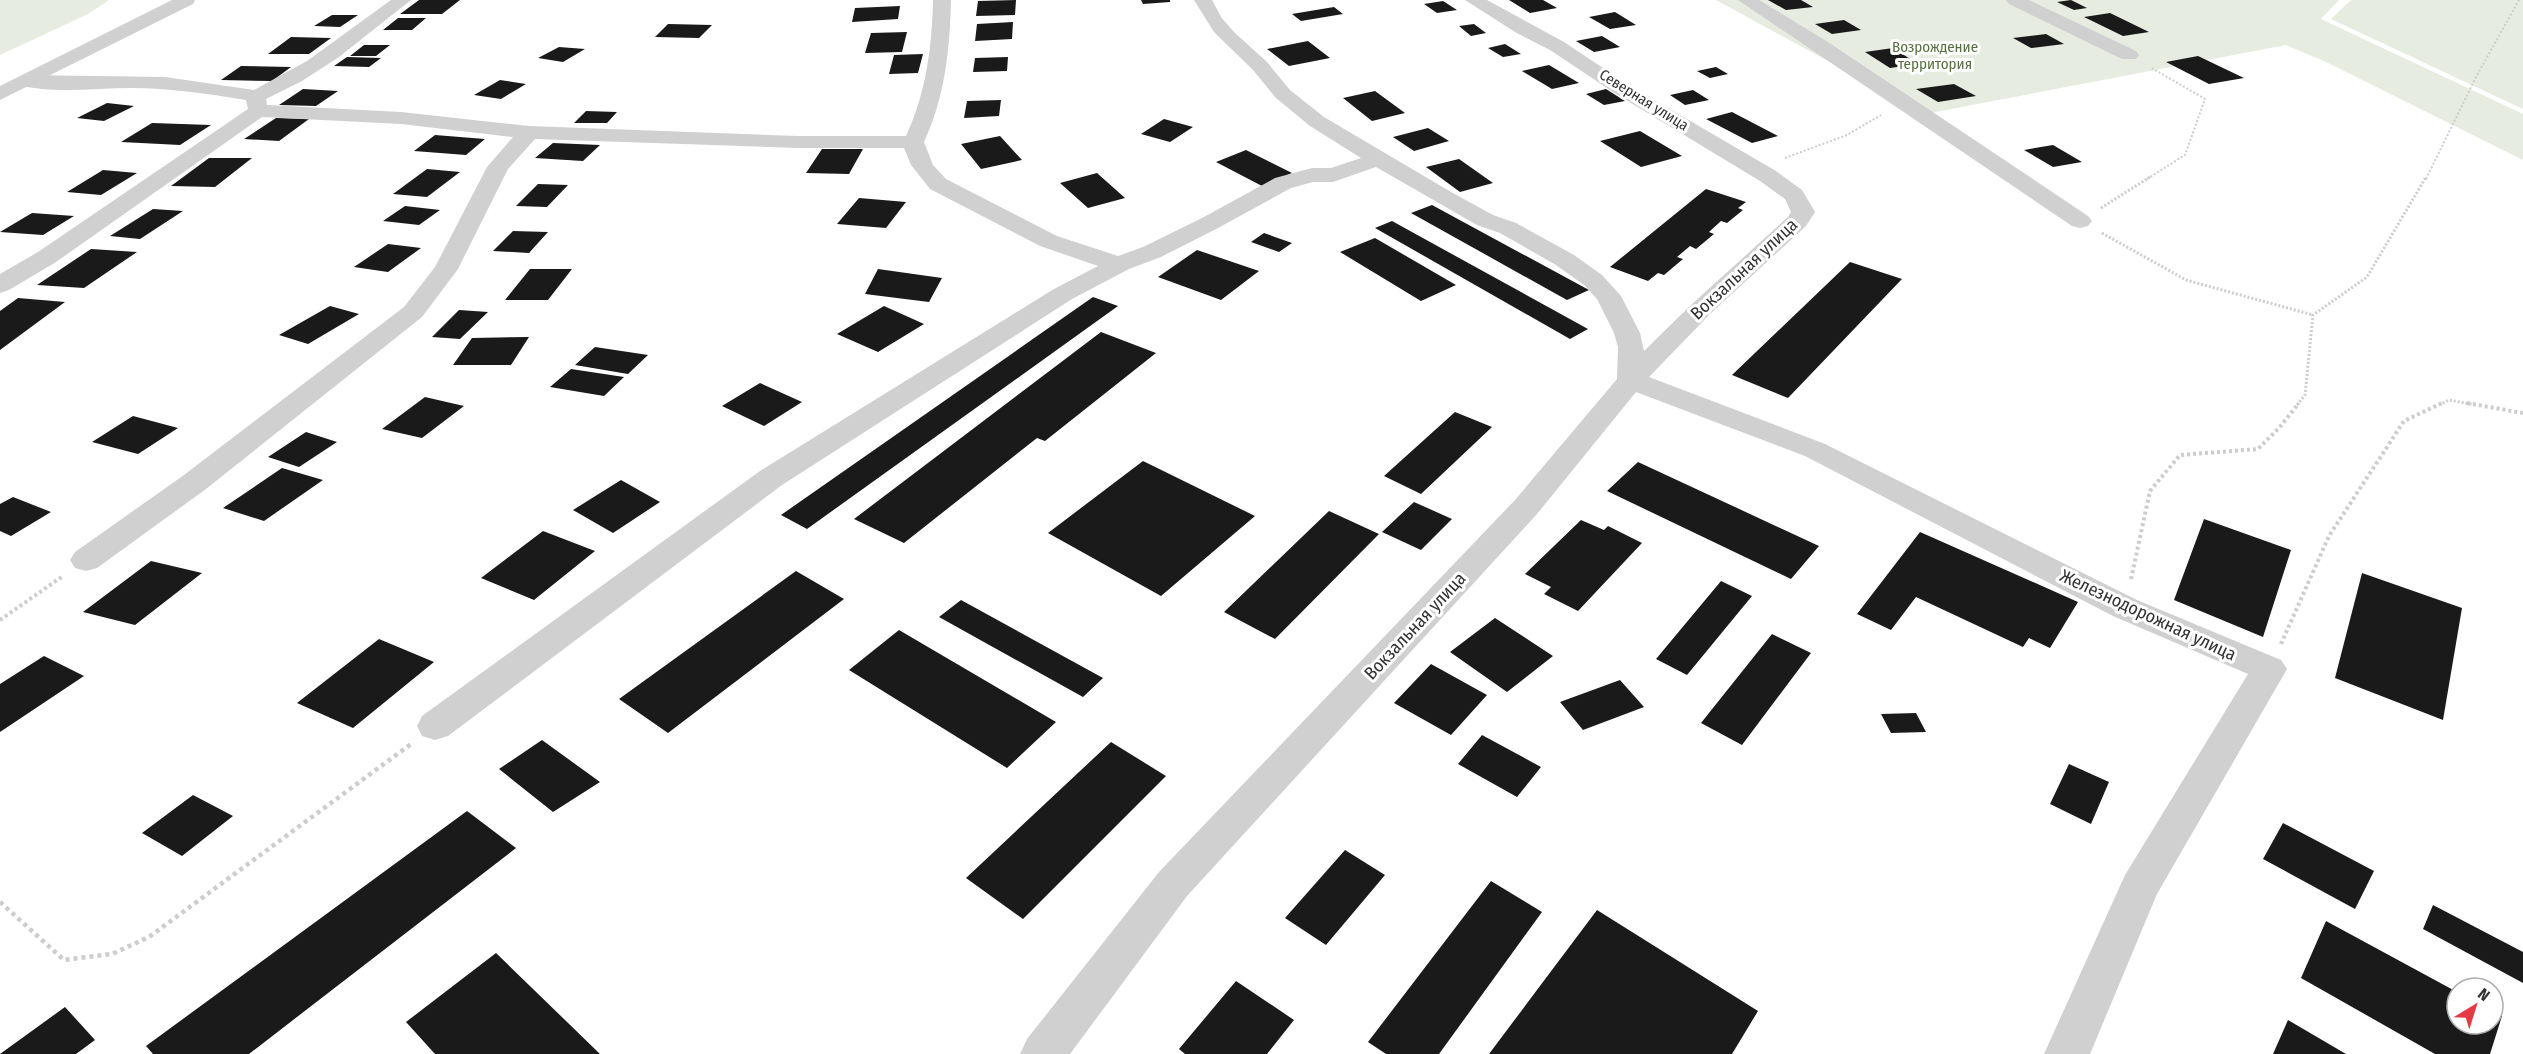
<svg xmlns="http://www.w3.org/2000/svg" width="2523" height="1054" font-family="'Fira Sans Condensed',sans-serif">
<style>
.green{fill:#e6ecdf}
.building{fill:#1a1a1a}
.lines{fill:none;stroke-linecap:round;stroke-linejoin:round}
.path-far3{stroke:#cdcdcd;stroke-width:2;stroke-dasharray:2 2;stroke-linecap:butt}
.path-far2{stroke:#cdcdcd;stroke-width:3;stroke-dasharray:2 2;stroke-linecap:butt}
.path-far1{stroke:#cdcdcd;stroke-width:4;stroke-dasharray:3 3;stroke-linecap:butt}
.path{stroke:#cdcdcd;stroke-width:4.5;stroke-dasharray:4 4;stroke-linecap:butt}
.minor{fill:#d0d0d0;fill-rule:evenodd}
.tertiary{fill:#d0d0d0;fill-rule:evenodd}
.labels{text-anchor:middle;dominant-baseline:central;stroke-width:6;stroke-linejoin:round;paint-order:stroke}
.far-park-label{font-size:15px;fill:#56703f;stroke:#fff}
.far-street-label{font-size:15px;fill:#333;stroke:#fff}
.street-label{font-size:18px;fill:#333;stroke:#fff}
</style>
<rect width="100%" height="100%" fill="#fff"/>
<path class="green" d="M0,0H109L88,14L0,55Z
M1716,0H2339L2321,19L2523,114V160L2326,62L2286,45L1925,114Z
M2351,0H2523V109L2331,19Z"/>
<path class="building" d="M419,0H460L442,14H400Z
M1016,0L1015,15L976,16L978,1Z
M1141,0H1170V2L1143,4Z
M1509,0H1543L1557,8L1530,13Z
M1768,0H1801L1813,7L1786,10Z
M2071,0L2087,8L2074,10L2057,2Z
M1443,1L1457,10L1437,13L1424,4Z
M900,6L898,19L852,22L855,8Z
M1334,7L1343,14L1301,21L1292,14Z
M1615,12L1636,25L1610,29L1589,17Z
M2110,13L2149,32L2123,36L2084,17Z
M332,15H358L340,27L314,26Z
M398,18H426L412,30H383Z
M1844,20L1861,30L1832,34L1815,24Z
M1013,22L1012,39L975,41L977,24Z
M668,24L712,25L699,38L655,37Z
M1474,24L1486,33L1471,36L1459,26Z
M907,32L902,52L865,53L871,33Z
M2046,34L2064,44L2031,48L2013,38Z
M1602,36L1620,47L1594,52L1576,41Z
M291,37L331,38L309,54H268Z
M1308,41L1330,58L1289,66L1267,49Z
M1505,44L1521,54L1503,57L1488,48Z
M364,45H390L376,56H350Z
M559,47L585,49L563,62L538,58Z
M1893,48L1918,64L1890,68L1865,52Z
M923,54L918,73L889,74L894,55Z
M2198,56L2244,78L2209,84L2166,62Z
M347,57L381,58L369,67L334,66Z
M1008,57L1007,71L973,72L975,58Z
M1549,65L1579,83L1552,89L1522,71Z
M241,66L291,67L272,81L221,80Z
M1716,67L1728,74L1710,78L1697,71Z
M500,80L526,84L501,99L474,95Z
M1954,84L1976,96L1938,102L1916,89Z
M303,89L338,91L316,106L279,105Z
M1606,89L1625,101L1604,105L1586,94Z
M1693,90L1709,100L1685,105L1670,95Z
M1375,91L1405,113L1372,121L1343,98Z
M1001,100L999,116L964,118L967,101Z
M107,103L134,106L104,121L77,118Z
M586,111L617,112L607,123H574Z
M1732,112L1778,136L1752,143L1706,119Z
M276,118L309,119L279,141L244,139Z
M1164,119L1193,127L1170,142L1141,134Z
M152,123L211,125L180,145L121,142Z
M1428,128L1449,141L1414,151L1393,137Z
M1640,131L1682,156L1641,167L1600,141Z
M435,135L485,139L466,155L414,151Z
M1000,136L1022,160L981,169L961,144Z
M553,143L600,145L583,161L535,158Z
M2053,145L2082,162L2053,167L2024,150Z
M822,149H863L849,174L806,173Z
M1246,150L1292,173L1262,186L1216,162Z
M209,158H252L215,187L171,186Z
M1459,159L1493,183L1460,192L1426,167Z
M427,169L460,172L427,197L393,194Z
M103,170L137,173L101,195L67,192Z
M1097,173L1125,198L1088,208L1060,183Z
M538,184L568,185L547,207L516,206Z
M1706,189L1746,202L1738,208L1743,210L1727,223L1721,221L1709,232L1714,234L1696,249L1690,246L1677,257L1683,259L1664,275L1658,273L1648,281L1610,267Z
M859,198L906,202L886,228L837,224Z
M1432,205L1589,290L1567,300L1411,213Z
M405,206L440,210L419,225L383,221Z
M153,209L183,211L140,239L110,236Z
M32,213L74,216L43,235L0,232Z
M1392,221L1588,329L1570,339L1375,228Z
M513,231L548,232L529,253L493,251Z
M1264,233L1292,243L1279,252L1251,242Z
M1375,238L1456,285L1421,301L1340,252Z
M388,244L421,248L388,272L354,267Z
M91,249L137,252L84,288L37,285Z
M1197,250L1259,271L1221,300L1158,277Z
M1850,262L1902,279L1788,398L1732,375Z
M530,269H572L548,300H505Z
M878,269L942,278L929,302L865,294Z
M1093,297L1118,306L807,529L781,515Z
M18,298L65,302L0,350V311Z
M330,306L359,314L308,344L279,335Z
M884,306L924,324L878,352L837,334Z
M459,310L488,312L460,339L432,337Z
M1101,332L1156,353L1045,441L1037,438L904,543L854,519Z
M529,337L511,365H453L472,338Z
M595,347L648,355L628,374L575,365Z
M571,369L624,377L604,396L550,387Z
M760,383L802,402L764,426L722,406Z
M425,397L464,406L422,438L382,429Z
M1455,412L1492,427L1421,494L1384,476Z
M133,416L178,428L138,454L92,442Z
M306,432L337,442L299,467L268,457Z
M1143,461L1255,516L1161,596L1048,533Z
M1638,462L1819,546L1791,579L1607,491Z
M282,468L323,480L264,521L223,508Z
M621,480L660,502L613,533L573,510Z
M13,497L51,512L11,536L0,531V504Z
M1414,502L1452,519L1421,550L1382,532Z
M1329,511L1379,534L1275,639L1224,612Z
M2204,519L2291,550L2263,637L2174,600Z
M1581,520L1604,530L1608,526L1642,543L1578,611L1544,594L1551,587L1525,574Z
M543,531L595,551L534,600L481,578Z
M1920,532L2078,602L2050,648L2029,638L2023,647L1916,597L1891,630L1857,614Z
M151,561L202,573L135,625L83,612Z
M796,571L844,599L668,733L619,699Z
M2362,573L2462,608L2443,720L2335,678Z
M1721,581L1752,596L1687,675L1656,659Z
M961,600L1103,678L1083,697L939,617Z
M1495,618L1553,656L1507,692L1450,652Z
M899,630L1056,722L1007,768L849,670Z
M1772,634L1811,653L1742,745L1701,723Z
M379,639L434,662L353,728L297,703Z
M44,656L84,676L0,732V684Z
M1431,664L1487,695L1451,735L1394,703Z
M1620,680L1644,707L1583,730L1560,702Z
M1916,713L1926,732L1891,733L1881,714Z
M1482,735L1541,767L1517,797L1458,764Z
M542,740L600,782L553,812L499,769Z
M1111,742L1166,776L1023,919L966,878Z
M2069,764L2109,782L2091,824L2050,804Z
M193,795L233,816L182,856L142,833Z
M467,811L516,848L249,1054H153L146,1046Z
M2283,823L2374,871L2355,909L2263,859Z
M1345,850L1385,875L1326,945L1285,918Z
M1491,881L1542,912L1439,1054H1386L1368,1042Z
M2433,905L2523,952V983L2423,929Z
M1597,910L1758,1011L1732,1054H1489Z
M2326,921L2457,992V1024H2493V1011L2502,1016L2490,1054H2435L2301,978Z
M496,953L600,1054H435L406,1022Z
M1236,981L1294,1020L1267,1054H1185L1179,1049Z
M65,1007L95,1040L76,1054H0Z
M2288,1020L2346,1054H2273Z"/>
<g class="lines">
<path class="path-far3" d="M1785,158L1847,135L1881,115
M2147,179L2185,155L2205,99L2150,67
M2426,179L2477,75L2519,0"/>
<path class="path-far2" d="M2101,208L2150,177
M2102,233L2186,280L2313,315
M2297,405L2305,395L2313,315L2367,277L2426,177
M2439,405L2449,400L2476,405"/>
<path class="path-far1" d="M2467,403L2523,413
M2131,579L2150,491L2180,455L2258,449L2279,428L2299,403
M0,620L63,576
M2281,644L2329,536L2404,421L2442,403"/>
<path class="path" d="M0,902L64,960L112,954L149,937L411,744"/>
<path class="minor" d="M391,0H411L339,57L302,81L266,99L267,105L401,112L529,126L798,136H906C926,94 932,46 933,0H951C950,49 945,97 924,142L933,165L946,179L1057,236L1118,256L1143,247L1202,218L1275,178L1312,168H1331L1361,158L1310,126L1276,98L1253,70L1214,32L1194,0H1212L1221,17L1234,32L1267,62L1290,90L1324,117L1451,192L1493,215L1516,223L1574,255L1602,275L1621,296L1640,333L1644,351L1692,304L1788,217L1791,212L1785,199L1760,181L1613,92L1550,50L1515,32L1465,0H1487L1564,42L1627,84L1776,171L1802,190L1815,212L1806,226L1710,314L1649,377L1825,444L2137,600L2281,660L2287,669L2157,894L2090,1054H2044L2125,875L2248,674L2113,616L1805,456L1636,392L1537,514L1187,896L1070,1054H1020L1027,1039L1159,872L1515,500L1617,379L1618,347L1614,333L1597,299L1584,285L1556,265L1500,233L1477,225L1376,167L1333,182H1313L1291,188L1218,228L1161,257L1129,269L1072,299L782,485L448,736L435,740L422,736L417,726L422,716L760,471L1054,289L1098,266L1040,246L930,189L911,165L904,148H798L535,139L508,169L458,269L422,317L206,489L97,568L86,571L75,568L70,560L75,552L184,475L404,307L435,267L487,167L513,137L401,124L262,117L56,262L9,290L0,293V274L38,252L248,109L246,100C208,94 170,88 131,88C95,88 54,94 19,85L16,81L19,77L26,75L165,77L254,90L307,61Z
M1738,0H1759L1831,44L2088,216L2092,221L2088,226L2080,228L2072,226Z
M2006,0H2029L2136,51L2139,55L2136,59H2122L2009,4Z"/>
<path class="tertiary" d="M172,0H195L193,4L0,100V86Z"/>
</g>
<g class="labels">
<g class="far-park-label">
<text x="1935" y="47">Возрождение<tspan x="1935" dy="17">территория</tspan></text>
</g>
<g class="far-street-label">
<text transform="translate(1644 100) rotate(32)">Северная улица</text>
</g>
<g class="street-label">
<text transform="translate(1744 269) rotate(-43)">Вокзальная улица</text>
<text transform="translate(2148 615) rotate(25)">Железнодорожная улица</text>
<text transform="translate(1415 626) rotate(-47)">Вокзальная улица</text>
</g>
</g>
<g transform="translate(2475 1006) rotate(38)"><circle r="28" fill="#ffffff" stroke="#adadad" stroke-width="1.5"/>
<path d="M0-4.5L10 22L0 15L-10 22Z" fill="#e63946"/>
<text y="-9" font-size="16" font-weight="bold" text-anchor="middle" fill="#333333">N</text>
</g>
</svg>
